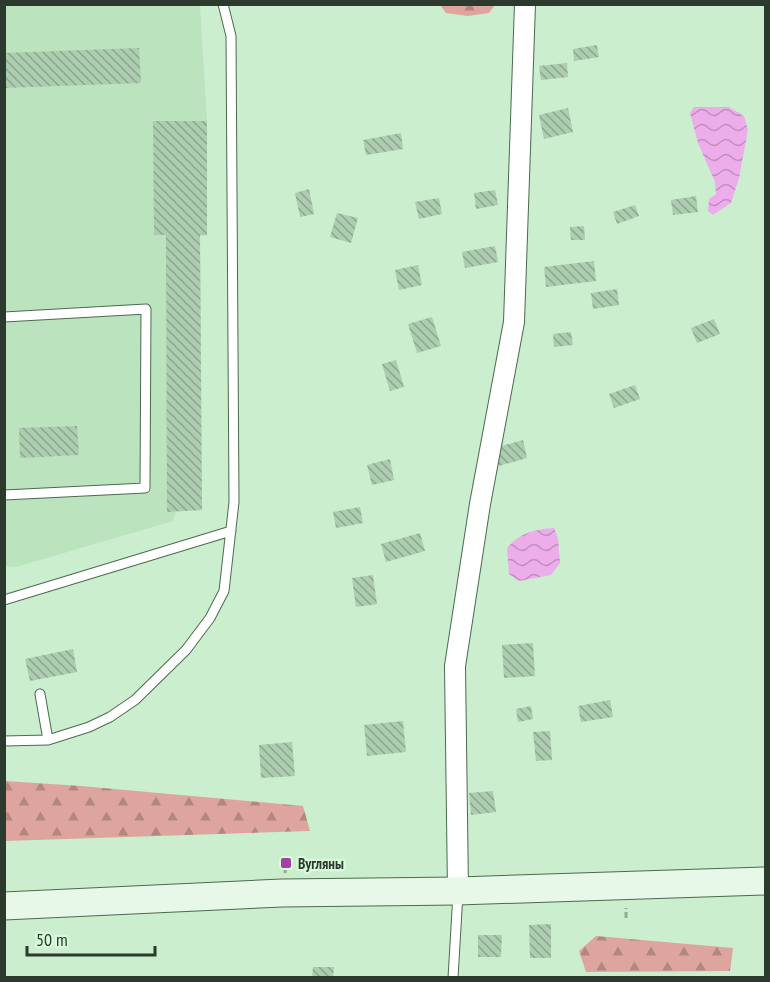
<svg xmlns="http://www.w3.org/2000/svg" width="770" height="982" font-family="'PT Sans Narrow',sans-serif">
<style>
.built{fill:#bae3be}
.forest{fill:url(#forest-firs)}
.water{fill:url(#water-waves)}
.building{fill:url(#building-back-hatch)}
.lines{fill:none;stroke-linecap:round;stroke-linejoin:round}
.service-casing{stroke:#4c6a4f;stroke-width:11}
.minor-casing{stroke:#4c6a4f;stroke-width:22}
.secondary-casing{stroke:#4c6a4f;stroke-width:29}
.path{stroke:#92ad94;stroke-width:3;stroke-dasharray:6 3;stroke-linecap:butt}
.service{stroke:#fff;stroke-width:9}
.minor{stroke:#fff;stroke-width:20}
.secondary{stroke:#e7f8e8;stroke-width:27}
.poi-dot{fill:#a540a5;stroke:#d8fbdb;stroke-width:2}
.labels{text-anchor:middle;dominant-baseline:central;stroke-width:4.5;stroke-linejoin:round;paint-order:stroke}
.poi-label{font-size:15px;font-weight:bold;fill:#2c392d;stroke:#d8fbdb;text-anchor:start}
</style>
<defs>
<pattern id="forest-firs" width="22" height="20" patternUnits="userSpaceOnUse" patternTransform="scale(1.5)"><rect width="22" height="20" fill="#dda59e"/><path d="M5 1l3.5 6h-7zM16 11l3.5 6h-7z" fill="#b38781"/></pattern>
<pattern id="water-waves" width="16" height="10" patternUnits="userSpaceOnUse" patternTransform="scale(1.5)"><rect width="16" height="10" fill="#edadeb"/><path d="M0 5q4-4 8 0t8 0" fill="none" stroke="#c08ebf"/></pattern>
<pattern id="building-back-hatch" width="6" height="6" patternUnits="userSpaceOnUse" patternTransform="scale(1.5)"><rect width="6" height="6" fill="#accdaf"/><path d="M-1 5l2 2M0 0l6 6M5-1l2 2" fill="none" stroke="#8ca78f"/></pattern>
</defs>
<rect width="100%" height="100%" fill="#cbeece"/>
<path class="built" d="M5,5H200L207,121V235L200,236L202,510L176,511L173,521L16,567L5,566Z"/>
<path class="forest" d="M440,5H495L489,13L468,16L446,13Z
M5,781L81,786L303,806L310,831L5,841Z
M596,936L733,948L730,971L586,972L579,951Z"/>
<path class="water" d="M694,107H729L744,116L748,130L739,178L731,203L713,215L708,211L709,199L716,194L715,182L698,143L690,113Z
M554,528L558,538L560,563L551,575L519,581L509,574L507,548C520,533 535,529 554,528Z"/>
<path class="building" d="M597,45L599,57L574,61L573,49Z
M139,48L141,83L4,88V53Z
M567,63L568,77L541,80L539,66Z
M568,108L573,132L544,139L539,115Z
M153,121H207V235H200L202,510L167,512L166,235H154Z
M401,133L403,149L366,155L363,140Z
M309,189L314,214L300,217L295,193Z
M495,190L498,205L476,209L474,193Z
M696,196L698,212L673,215L671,200Z
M439,198L442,214L419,219L415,202Z
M635,205L639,216L617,224L613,212Z
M337,213L358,218L351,243L330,237Z
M584,226L585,240H571L570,227Z
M495,246L498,262L465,268L462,252Z
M594,261L596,281L546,287L544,267Z
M418,265L422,285L399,290L395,270Z
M617,289L619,305L593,309L591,293Z
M432,317L441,346L417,353L408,324Z
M714,319L720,334L697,343L691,328Z
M571,332L573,345L554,347L553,334Z
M396,360L404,387L390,391L382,364Z
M635,385L640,399L614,408L609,394Z
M77,426L79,455L20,458L19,428Z
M523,440L527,458L499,466L494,448Z
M390,459L394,480L372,485L367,465Z
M360,507L363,523L336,528L333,512Z
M420,533L425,551L386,562L381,544Z
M373,575L377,604L356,607L352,578Z
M533,643L535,676L504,678L502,645Z
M73,649L77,672L30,681L25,659Z
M610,700L613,717L581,722L578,706Z
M531,706L533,719L518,722L516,709Z
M403,721L406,752L367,756L364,725Z
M550,731L552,760L536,761L533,732Z
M292,742L295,776L261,778L259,745Z
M493,791L496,812L471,815L469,793Z
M551,924V958H530L529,925Z
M478,935H502L501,957H478Z
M313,967H334L333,978H312Z"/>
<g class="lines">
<g class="service-casing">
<path id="service" d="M4,317L146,309L145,488L4,495
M4,600L231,531
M40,694L48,740
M4,741L48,740L89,727L110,717L135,700L186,650L210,618L224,591L234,502L231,36L223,4
M453,978L458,893"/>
</g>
<g class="minor-casing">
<path id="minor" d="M458,891L455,666L480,504L514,322L525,4"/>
</g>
<g class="secondary-casing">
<path id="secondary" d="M4,906L282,893L458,891L766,881"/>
</g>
<path class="path" d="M285,873L286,863
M626,918V908"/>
<use href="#service" class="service"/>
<use href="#minor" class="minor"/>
<use href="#secondary" class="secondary"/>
</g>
<rect class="poi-dot" x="280" y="857" width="12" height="12" rx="3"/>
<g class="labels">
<g class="poi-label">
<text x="298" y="863">Вугляны</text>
</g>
</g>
<rect width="770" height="982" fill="none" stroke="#2c392d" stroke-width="12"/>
<path d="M27 946v9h128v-9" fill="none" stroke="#2c392d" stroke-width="3"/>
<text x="36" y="946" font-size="18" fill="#2c392d" stroke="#d8fbdb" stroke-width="4.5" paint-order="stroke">50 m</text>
</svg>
